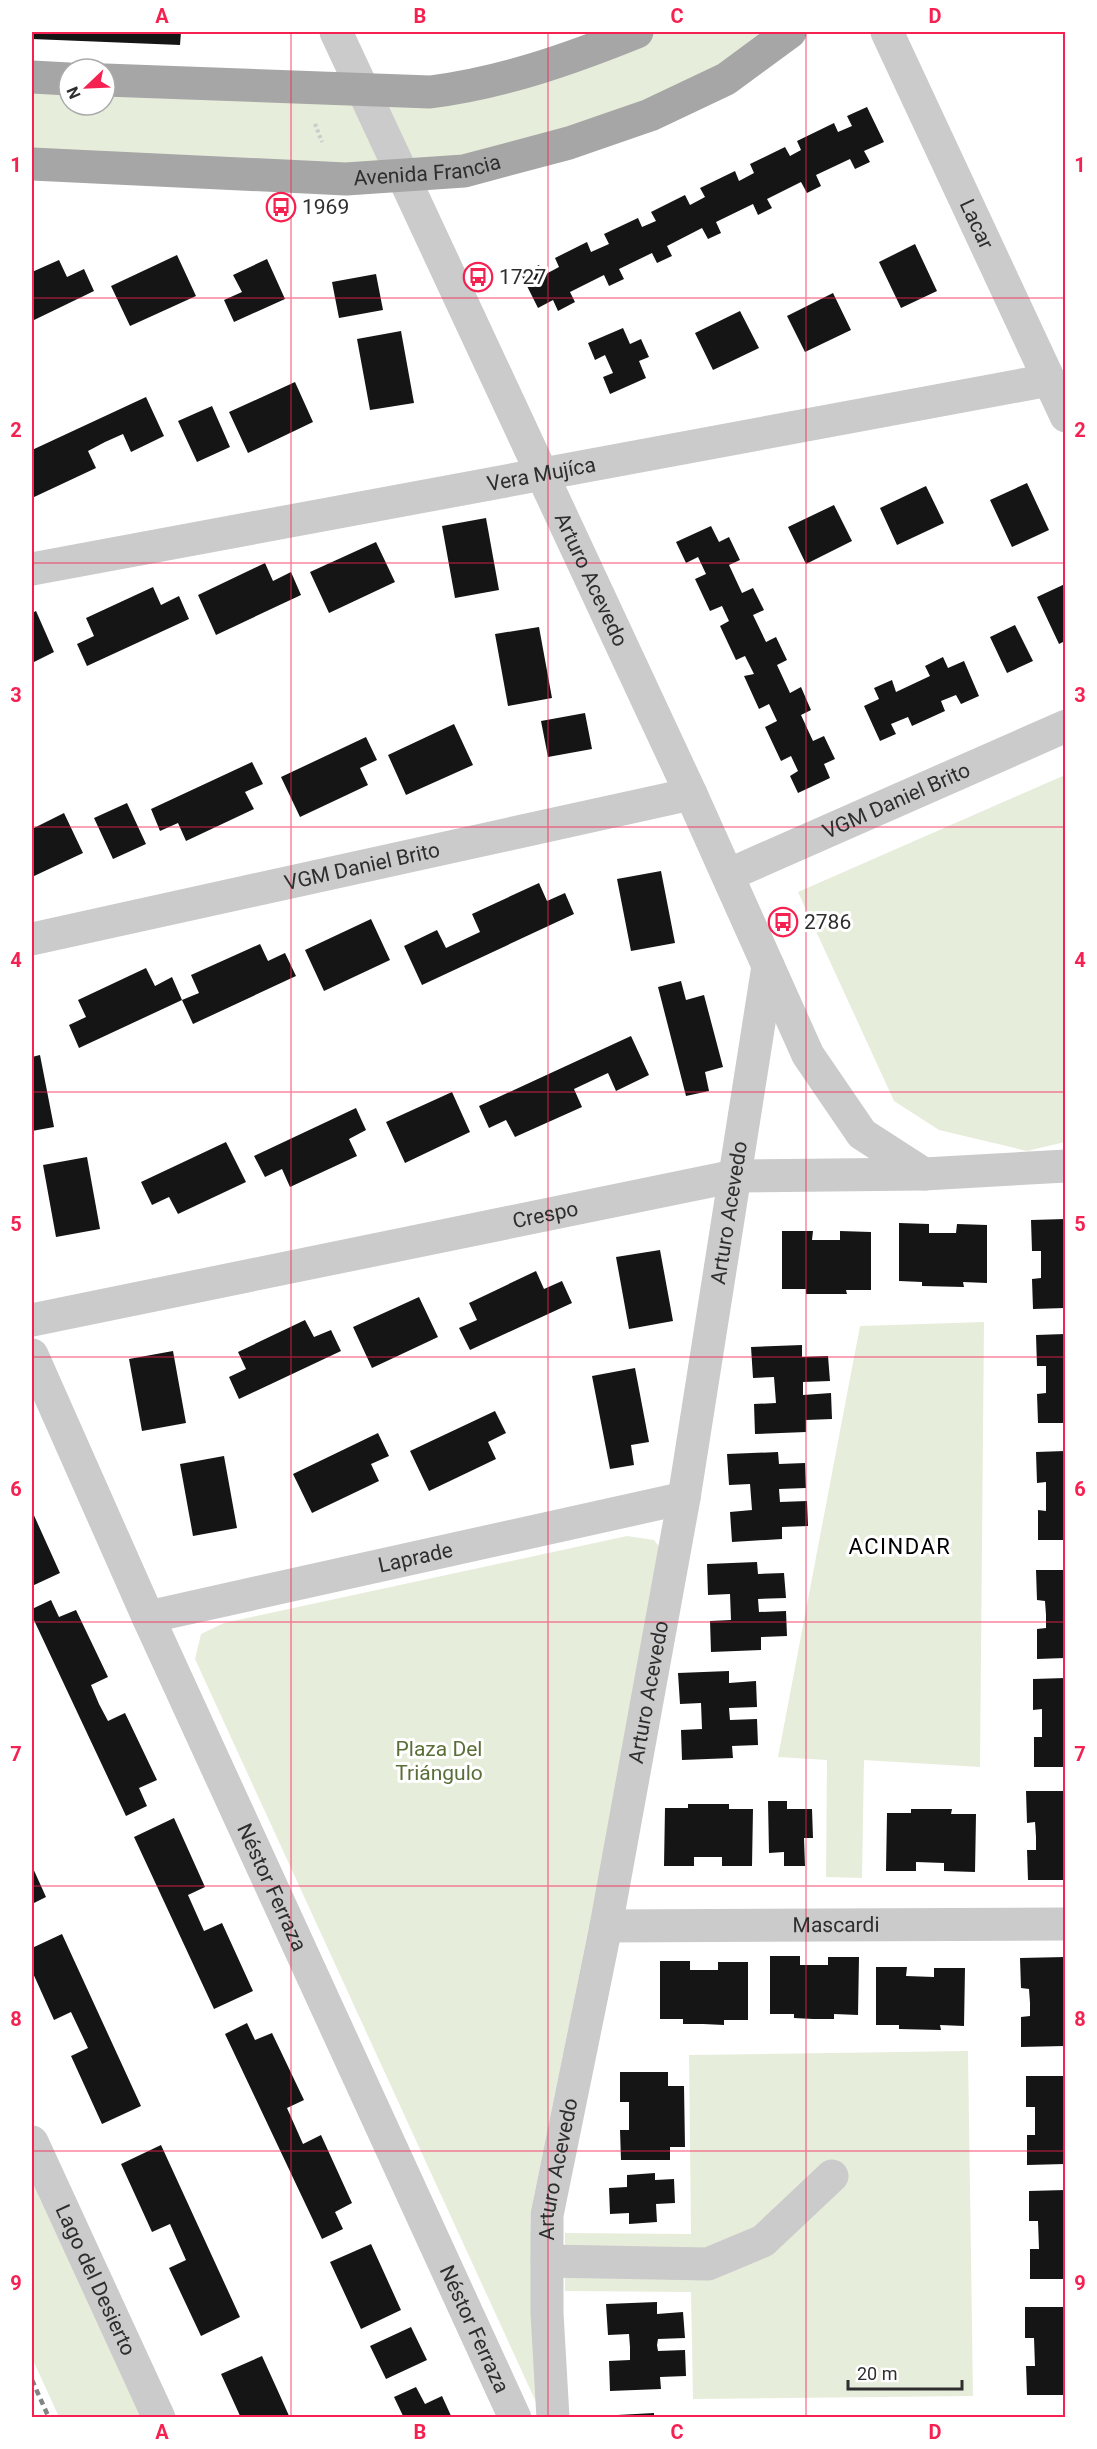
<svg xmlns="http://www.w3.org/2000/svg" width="1097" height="2449" font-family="Roboto,sans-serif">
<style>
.green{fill:#e7eddb}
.building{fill:#151515}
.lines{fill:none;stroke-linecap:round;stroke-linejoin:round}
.path{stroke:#cbcbcb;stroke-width:4;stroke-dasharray:3 3;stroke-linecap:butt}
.minor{stroke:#cbcbcb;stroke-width:33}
.major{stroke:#a6a6a6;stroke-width:33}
.rail{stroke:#838383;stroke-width:4.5;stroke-dasharray:6 4.5;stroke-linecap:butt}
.grid{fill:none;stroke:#f52151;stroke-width:1.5;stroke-opacity:0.55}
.labels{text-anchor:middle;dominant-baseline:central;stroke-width:6;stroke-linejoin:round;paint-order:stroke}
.street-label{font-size:21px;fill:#2e2e2e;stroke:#fff}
.poi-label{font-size:21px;fill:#2e2e2e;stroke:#fff;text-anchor:start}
.park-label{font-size:21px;fill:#5a6e38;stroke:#fff}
.neighbourhood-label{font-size:22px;letter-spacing:1.5px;fill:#000;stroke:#fff}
.neatline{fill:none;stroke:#f52151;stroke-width:2}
.grid-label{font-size:20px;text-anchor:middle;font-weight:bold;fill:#f52151}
</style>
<rect width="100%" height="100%" fill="#fff"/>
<path class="green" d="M637,32H790L726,79L464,171L32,164V77L69,79V105H105V80L430,92Z
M1065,775V1142L1027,1151L939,1130L894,1101L798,892Z
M984,1322L980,1767L864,1760L862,1878L826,1877L827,1760L778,1757L860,1326Z
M627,1536L654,1540L665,1554L530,2216L542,2415L195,1659L201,1634L224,1623Z
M968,2051L973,2396L693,2399L691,2292L565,2291V2233L691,2234L689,2055Z
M32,2182L141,2417H59L32,2358Z"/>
<path class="building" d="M32,32H181L180,45L32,39Z
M867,107L884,142L864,151L870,162L855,169L850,159L816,175L821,186L807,193L801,182L767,199L772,208L758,215L753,204L716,222L721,233L708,239L702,228L667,246L672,256L657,263L652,253L619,269L624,279L609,286L604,275L570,292L575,302L558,311L553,300L538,308L521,274L539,265L544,275L559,267L555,258L587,242L591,252L609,244L604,234L638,218L642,227L656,221L651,212L685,195L690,205L705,197L700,188L735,171L739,181L754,173L750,164L785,147L790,156L801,150L797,141L834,123L838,132L852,126L847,116Z
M915,244L937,291L901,308L879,262Z
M177,255L196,296L130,326L111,286Z
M267,259L285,299L234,322L224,300L242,292L233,275Z
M59,260L67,277L84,269L94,291L32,321V272Z
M376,274L383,310L339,318L332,282Z
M833,293L851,330L805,352L787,316Z
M740,311L759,348L713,370L695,333Z
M623,328L630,344L641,339L649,357L639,361L646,378L610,394L603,377L613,373L605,355L595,360L588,343Z
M401,331L414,403L370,410L357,339Z
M295,382L313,422L248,453L229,412Z
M146,397L164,436L131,452L123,434L105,442L88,451L96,468L32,498V450Z
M212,406L230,447L197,462L178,421Z
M1027,483L1049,530L1012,547L990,500Z
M926,486L944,523L897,545L880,508Z
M834,505L852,541L806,564L788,527Z
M486,518L499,590L455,598L442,526Z
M711,526L719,542L729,537L740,560L729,565L742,593L753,588L764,610L753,615L766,642L776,637L787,660L777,665L790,693L801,687L811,710L801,715L813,741L824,736L835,759L824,764L830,778L798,793L790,776L798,771L791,756L781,761L765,727L777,721L769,704L759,709L744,676L754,674L745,656L736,660L720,626L729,621L722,606L710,611L695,579L706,574L698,557L686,563L676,542Z
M376,542L395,582L329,613L310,572Z
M265,563L273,581L291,572L301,595L216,635L198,595Z
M1065,584V641L1059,644L1037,597Z
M153,587L161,605L179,596L189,619L87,666L77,644L94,636L86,618Z
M36,611L54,652L32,663V613Z
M1015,625L1033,661L1007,673L990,637Z
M539,627L552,698L508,706L495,634Z
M943,657L948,668L964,661L979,696L961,704L956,695L941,701L945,711L912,726L908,717L891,724L896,734L880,741L864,706L879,699L874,688L892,680L896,692L930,676L925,666Z
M585,713L592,749L548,757L541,721Z
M454,724L473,765L406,795L388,755Z
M366,737L377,760L360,768L368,785L300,817L281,777Z
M252,762L263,784L245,792L254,809L186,841L178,823L160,831L151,809Z
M127,803L146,844L113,859L94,818Z
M64,813L83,853L32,877V829Z
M661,871L675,943L631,951L617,879Z
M539,883L547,901L565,893L574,914L422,985L404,946L437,930L446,948L480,932L472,914Z
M371,919L390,960L324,991L305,950Z
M260,944L268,961L285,953L296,976L193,1024L182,1000L199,993L191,975Z
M146,968L155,986L172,977L182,1000L79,1048L69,1025L86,1017L78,1000Z
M681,981L686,1000L704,995L723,1067L705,1072L709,1091L686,1096L658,987Z
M631,1036L649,1075L616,1091L608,1073L574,1089L582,1107L515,1137L506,1120L489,1128L479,1106Z
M40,1055L54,1127L32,1131V1057Z
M452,1092L470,1132L405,1163L386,1122Z
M356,1108L366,1130L349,1139L357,1156L290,1187L282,1169L265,1177L254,1156Z
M226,1142L246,1182L178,1214L169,1197L152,1205L141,1182Z
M87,1157L100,1229L56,1237L43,1165Z
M1065,1219V1308L1033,1309L1032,1279L1041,1278V1251H1032L1031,1220Z
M899,1223L929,1224V1233H956L957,1224L987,1225V1283L963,1282L964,1287L922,1286V1282L899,1281Z
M782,1231H813L812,1240H840V1231L871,1232V1290H846L847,1294H806V1289H782Z
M660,1250L673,1321L629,1329L616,1257Z
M536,1271L544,1289L562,1281L572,1303L470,1350L459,1328L477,1320L469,1303Z
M419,1297L438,1337L372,1368L353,1327Z
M305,1320L314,1337L331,1330L341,1351L239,1399L229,1377L246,1369L238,1352Z
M1065,1334V1423H1038L1037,1394L1046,1393V1366H1037L1036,1335Z
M802,1345V1357L828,1356L830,1381L803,1382V1395L831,1393L832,1419L806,1420V1432L755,1434L754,1404L776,1403L774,1377L753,1378L751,1347Z
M173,1351L186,1423L142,1431L129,1359Z
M635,1368L649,1442L631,1445L634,1465L610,1469L592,1376Z
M495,1411L506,1433L488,1442L496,1459L429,1491L410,1451Z
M378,1433L389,1456L371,1464L379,1481L312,1513L293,1474Z
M1065,1451V1540H1038V1510L1046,1511V1482L1037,1483L1036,1452Z
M778,1452L779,1464L805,1463L806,1488L779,1489L780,1502L807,1501L808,1526L782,1527V1539L732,1542L730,1512L752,1510L750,1484L729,1485L727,1454Z
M224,1456L237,1528L193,1536L180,1464Z
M32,1511L60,1573L32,1586Z
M757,1562L758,1574L784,1573L786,1598L758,1599L759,1612L786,1611L787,1636L761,1637V1650L711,1652L710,1621L731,1620L730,1594L708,1595L707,1564Z
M1036,1570H1065V1658L1037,1659V1629L1046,1628V1615L1045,1601L1037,1600Z
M51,1600L59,1617L76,1610L108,1677L91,1685L99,1704L108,1721L125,1713L157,1780L139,1788L147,1806L126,1816L32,1616V1609Z
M729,1671V1683L756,1681L757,1707L729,1708L730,1720L757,1719L758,1745L732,1746L733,1758L682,1760L681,1730L702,1729L701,1703L680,1704L678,1673Z
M1065,1678V1767H1034V1737H1042V1709L1033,1710V1679Z
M1026,1791H1065V1880H1028L1027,1850H1036V1837L1035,1822L1027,1823Z
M768,1801H787V1809H812L813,1838H804L805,1866H784V1852L769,1853Z
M688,1804H729V1809H753L752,1866H722V1857H694V1866H664L665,1808H688Z
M911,1809H952L951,1814H976L975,1872L944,1871V1863L916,1862V1871H886L887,1813H911Z
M174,1818L205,1887L188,1895L204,1931L222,1923L253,1991L214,2009L134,1837Z
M32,1866L46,1897L32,1904Z
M62,1934L141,2106L102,2124L71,2056L88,2048L71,2012L54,2020L32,1971V1948Z
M770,1956H800V1965H828V1957H859L858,2015L834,2014V2019H813L794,2018V2014H770Z
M1065,1957V2046L1021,2047V2017L1030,2016V2003L1029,1989L1021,1988L1020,1958Z
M660,1961H690V1970H718V1962H748V2020H724V2025L703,2024H683V2019H660Z
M876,1967H907L906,1976L934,1977V1968H965L964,2026L940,2025L941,2030L899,2029V2025H876Z
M247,2023L255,2040L272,2033L304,2100L287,2108L303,2144L321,2135L352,2203L335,2212L343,2229L322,2239L225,2034Z
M620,2072H668V2086H684L685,2147H670V2160H621L620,2130H629V2102H620Z
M1026,2076H1065V2164L1027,2165V2135H1035V2107H1026Z
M161,2145L240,2317L201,2336L169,2268L186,2260L170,2224L152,2232L121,2164Z
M655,2173V2180L674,2179L675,2203L656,2204L657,2222L629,2224V2213L610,2214L609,2188L627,2187V2175Z
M1065,2190V2279H1030V2249H1039L1038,2221H1029V2191Z
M371,2244L401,2310L361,2329L330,2262Z
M657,2302V2314L683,2312L685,2338L658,2339L657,2345L658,2351L685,2350L686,2376L660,2377L661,2389L610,2391L609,2361L630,2360V2347L629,2334L608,2335L606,2304Z
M1025,2307H1065V2395H1027L1026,2366H1035L1034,2338H1025Z
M411,2327L427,2360L386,2379L370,2346Z
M262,2356L277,2389L290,2418H241L221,2374Z
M416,2387L425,2404L442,2396L452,2418H404L394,2397Z
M654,2413V2418H599V2416Z"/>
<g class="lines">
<path class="path" d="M315,124L322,142"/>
<g class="minor">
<path id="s1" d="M336,32L691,794L808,1055L862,1134L924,1174"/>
<path id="s2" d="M887,32L1066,416"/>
<path id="s3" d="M32,569L1049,380"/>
<path id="s4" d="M728,875L1066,726"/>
<path id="s5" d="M32,939L691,794"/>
<path id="s6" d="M32,1320L735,1176L924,1174L1066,1166"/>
<path id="s7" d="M32,1355L148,1617L515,2418"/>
<path id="s8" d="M148,1617L684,1498"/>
<path id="s9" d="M606,1926L1066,1924"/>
<path id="s10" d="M32,2142L159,2418"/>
<path d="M547,2261L708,2264L763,2241L832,2176"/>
<path id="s11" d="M553,2418L547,2313V2215L606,1926L684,1498L768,966"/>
</g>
<g class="major">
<path d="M32,77L69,79"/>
<path d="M105,80L430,92C502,83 570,59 637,32"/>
<path id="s12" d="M32,164L346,179L464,171L569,143L650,115L726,79L790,32"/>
</g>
<path class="rail" d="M32,2380L49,2418"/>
</g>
<path class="grid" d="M291,32V2418M548,32V2418M806,32V2418M32,298H1066M32,563H1066M32,827H1066M32,1092H1066M32,1357H1066M32,1622H1066M32,1886H1066M32,2151H1066"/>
<defs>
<g id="bus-ring" transform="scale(1.5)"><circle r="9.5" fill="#fff" stroke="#f52151" stroke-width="1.5"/><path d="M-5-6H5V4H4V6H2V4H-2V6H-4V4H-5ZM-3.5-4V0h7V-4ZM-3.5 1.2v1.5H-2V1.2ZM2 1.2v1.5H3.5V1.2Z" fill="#f52151"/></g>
</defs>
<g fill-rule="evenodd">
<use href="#bus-ring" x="281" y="207"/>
<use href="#bus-ring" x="478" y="277"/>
<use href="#bus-ring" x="783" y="922"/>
</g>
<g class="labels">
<g class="street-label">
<text stroke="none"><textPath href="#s12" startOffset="396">Avenida Francia</textPath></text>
<text stroke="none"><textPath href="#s2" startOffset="212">Lacar</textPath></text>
<text stroke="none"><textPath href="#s3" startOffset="518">Vera Mujíca</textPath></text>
<text stroke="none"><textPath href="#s1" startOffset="604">Arturo Acevedo</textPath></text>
<text stroke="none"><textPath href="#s4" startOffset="184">VGM Daniel Brito</textPath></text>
<text stroke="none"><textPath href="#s5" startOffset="338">VGM Daniel Brito</textPath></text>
<text stroke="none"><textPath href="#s11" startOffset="1222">Arturo Acevedo</textPath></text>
<text stroke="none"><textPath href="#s6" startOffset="524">Crespo</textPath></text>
<text stroke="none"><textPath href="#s8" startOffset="274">Laprade</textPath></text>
<text stroke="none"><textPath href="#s11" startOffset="736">Arturo Acevedo</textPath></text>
<text stroke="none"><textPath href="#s7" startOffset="584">Néstor Ferraza</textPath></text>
<text stroke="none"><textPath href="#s9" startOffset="230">Mascardi</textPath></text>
<text stroke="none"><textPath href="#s11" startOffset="250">Arturo Acevedo</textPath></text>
<text stroke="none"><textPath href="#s10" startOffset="152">Lago del Desierto</textPath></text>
<text stroke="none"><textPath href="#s7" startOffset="1070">Néstor Ferraza</textPath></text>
</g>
<g class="poi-label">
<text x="302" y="207">1969</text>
<text x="499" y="277">1727</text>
<text x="804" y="922">2786</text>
</g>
<g class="park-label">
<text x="439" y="1749">Plaza Del<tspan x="439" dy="24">Triángulo</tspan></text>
</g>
<g class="neighbourhood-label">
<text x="900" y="1546">ACINDAR</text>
</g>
</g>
<rect width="1097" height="2449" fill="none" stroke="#ffffff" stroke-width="66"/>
<g transform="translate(87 87) rotate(247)"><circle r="28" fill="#ffffff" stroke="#ababab" stroke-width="1.5"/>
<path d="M0-4.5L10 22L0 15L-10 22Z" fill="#f52151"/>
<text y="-9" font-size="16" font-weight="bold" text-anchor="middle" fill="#2e2e2e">N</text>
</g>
<path d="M848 2380v9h114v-9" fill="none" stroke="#2e2e2e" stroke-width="3"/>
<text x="857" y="2380" font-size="18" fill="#2e2e2e" stroke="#ffffff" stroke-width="4.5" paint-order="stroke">20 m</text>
<rect x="33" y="33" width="1031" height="2383" class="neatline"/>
<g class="grid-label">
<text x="162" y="23">A</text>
<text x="420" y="23">B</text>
<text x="677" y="23">C</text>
<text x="935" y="23">D</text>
<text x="16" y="172">1</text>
<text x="1080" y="172">1</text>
<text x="16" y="437">2</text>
<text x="1080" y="437">2</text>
<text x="16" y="702">3</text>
<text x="1080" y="702">3</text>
<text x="16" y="967">4</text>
<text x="1080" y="967">4</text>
<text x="16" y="1231">5</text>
<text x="1080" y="1231">5</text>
<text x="16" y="1496">6</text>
<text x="1080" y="1496">6</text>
<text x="16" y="1761">7</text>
<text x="1080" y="1761">7</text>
<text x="16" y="2026">8</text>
<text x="1080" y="2026">8</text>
<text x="16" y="2290">9</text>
<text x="1080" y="2290">9</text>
<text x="162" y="2439">A</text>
<text x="420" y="2439">B</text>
<text x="677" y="2439">C</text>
<text x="935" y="2439">D</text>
</g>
</svg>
